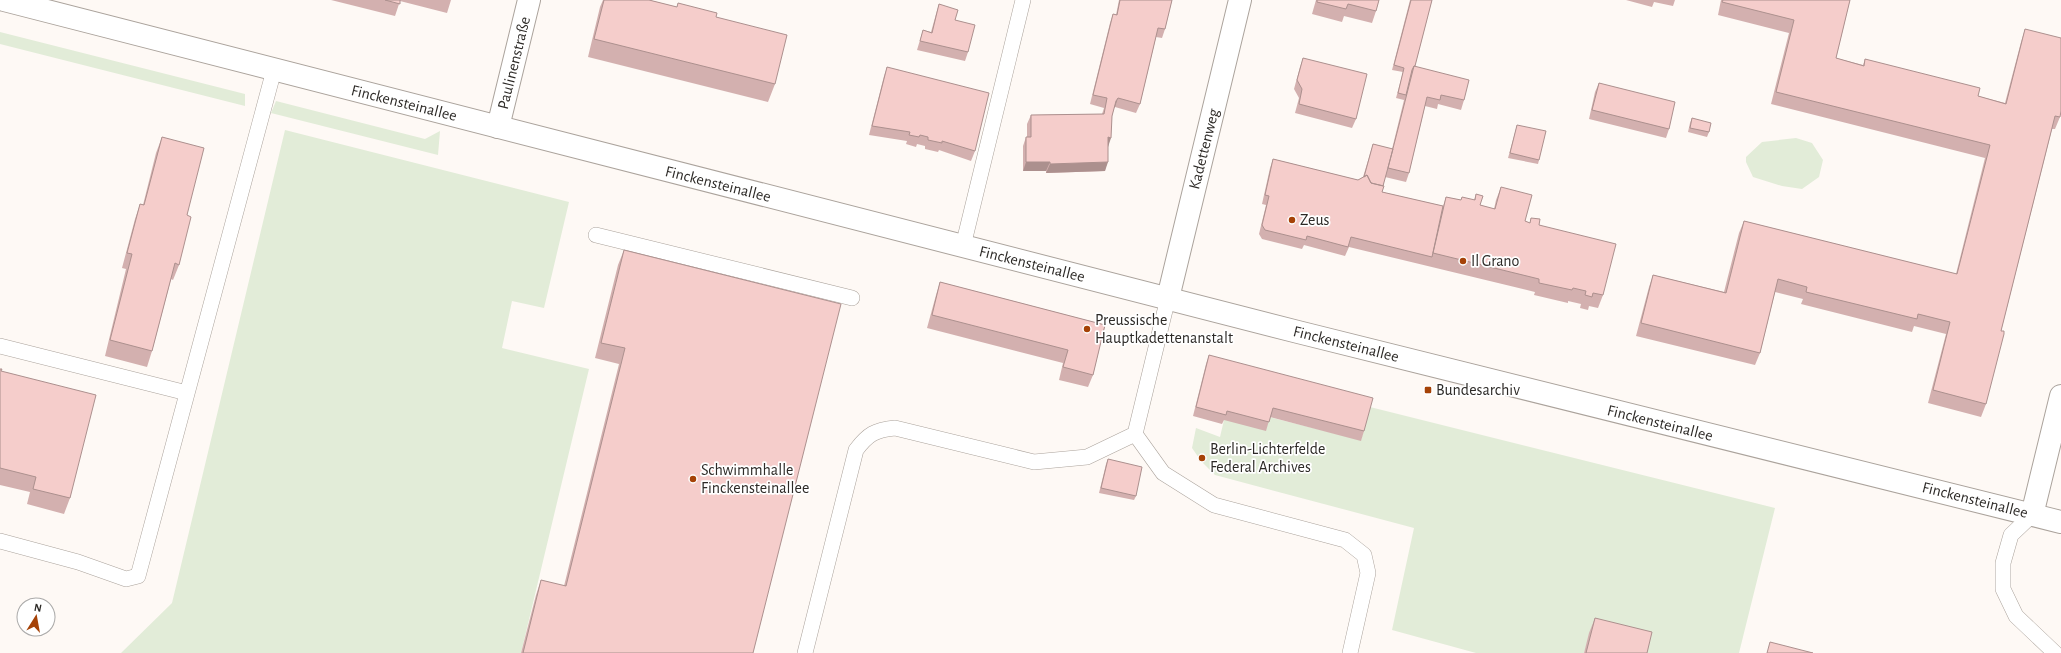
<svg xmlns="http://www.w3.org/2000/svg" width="2061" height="653" font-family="'Alegreya Sans',sans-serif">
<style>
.green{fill:#e2ecd8}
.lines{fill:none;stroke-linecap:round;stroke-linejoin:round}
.lane-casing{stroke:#aba39c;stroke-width:16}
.street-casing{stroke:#aba39c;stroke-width:24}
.secondary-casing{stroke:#aba39c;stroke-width:24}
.lane{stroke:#fff;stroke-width:15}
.street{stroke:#fff;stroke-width:22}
.secondary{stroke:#fff;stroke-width:22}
.wall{fill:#d3b0af}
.shaded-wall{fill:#ac908e}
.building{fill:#f5cdcb;stroke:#ac908e}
.poi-dot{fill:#a54207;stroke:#fff;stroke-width:1.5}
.labels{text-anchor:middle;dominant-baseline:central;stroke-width:3.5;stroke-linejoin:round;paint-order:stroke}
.street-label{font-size:16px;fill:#2d2a27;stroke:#fff}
.poi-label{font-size:16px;fill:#2d2a27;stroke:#fff;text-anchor:start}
</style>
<rect width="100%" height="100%" fill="#fef9f5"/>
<path class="green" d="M0,32L245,94V106L0,44Z
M276,101L425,139L440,131L438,155L271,113Z
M285,130L569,202L544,308L512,301L502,348L589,369L521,653H121L172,603Z
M1796,138L1812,143L1823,160L1819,177L1802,189L1782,186L1753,177L1746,162V157L1762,142Z
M1370,407L1775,508L1739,653H1645L1590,633L1584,653H1476L1392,630L1414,528L1215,475L1201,461L1192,448L1196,428L1220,437L1224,420L1269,417L1361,440Z"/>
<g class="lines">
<g class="lane-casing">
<path id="lane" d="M596,235L852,298
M963,246L1023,0
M0,346L187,393
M1135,434L1163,473L1214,505L1345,540L1364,555L1368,573L1350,653
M2032,515L2011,535L2003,563V589L2016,616L2055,653
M0,541L78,562L126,579L138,576L274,70
M805,653L856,450C868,434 875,430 895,428L1034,462L1087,457L1135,434L1168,298"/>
</g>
<g class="street-casing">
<path id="street" d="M498,127L529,0
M1168,298L1240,0
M2032,515L2061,396"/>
</g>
<g class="secondary-casing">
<path id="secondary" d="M4,0L1298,332L2061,522"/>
</g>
<use href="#lane" class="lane"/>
<use href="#street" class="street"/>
<use href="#secondary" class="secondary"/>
</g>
<path class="wall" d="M331,0H451L447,13L400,1L395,16Z
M603,0H649L716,17L775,84L768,102L588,57L600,7Z
M1119,0H1172L1165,29L1162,38L1156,37L1140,104L1136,113L1115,107L1114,108L1112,116L1105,171L1046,173V171H1023V146L1026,137H1027V124L1031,115L1102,114L1104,108L1090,104L1110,23L1113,14L1116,15Z
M1316,0H1379L1376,11L1372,23L1344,16L1342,22L1312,14Z
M1410,0H1432L1415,66L1464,100L1461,110L1438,104L1437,109L1425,106L1409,173L1406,182L1385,177L1382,192L1443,206L1446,197L1461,200H1474L1476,194L1480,205L1494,209L1496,200L1501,187L1525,221L1530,223L1531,218L1603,295L1598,308L1589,306L1588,310L1580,308L1581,304L1568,301V303L1534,295L1535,292L1349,247L1345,256L1304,245L1302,249L1262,239L1259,234L1266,205L1262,204L1270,168L1273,159L1358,180L1363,177L1373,144L1392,149L1404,100L1396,98L1403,72L1392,70Z
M1626,0H1675L1673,6L1654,2L1652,7Z
M1721,0H1850L1836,58L1863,65L1865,59L1978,96L2005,103L2021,42L2025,29L2060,117L2055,129H2052L2001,331L1986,404L1981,417L1928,403L1946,334L1914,326L1912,332L1801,304L1803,299L1775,292L1760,353L1755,365L1636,336L1649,287L1653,275L1724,292L1739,233L1744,221L1956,274L1985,158L1771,104L1789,33L1718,15Z
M939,4L955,20L968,52L965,61L917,50L923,30L931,32L936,14Z
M1303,58L1356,119L1352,128L1295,113L1299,98L1294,89L1300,67Z
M887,67L975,151L971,161L939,150L938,152L925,149V146L917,144L916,147L906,144L907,141L869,135L884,76Z
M1599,83L1669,129L1666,138L1589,119L1595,92Z
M1692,118L1709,132L1707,137L1688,132L1690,123Z
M1517,125L1539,160L1538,164L1508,158Z
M162,137L187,215L179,265L173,280L171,279L152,351L147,367L105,356L126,269L122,268L135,219L140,204L143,205L156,153Z
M624,250L753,653H521L536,595L541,580L564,586L619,364L595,358L618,265Z
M940,282L1105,325L1093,375L1088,387L1059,380L1063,363L927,328L936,295Z
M1209,355L1364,431L1361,441L1270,417L1266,431L1224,420L1222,424L1193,416L1206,364Z
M0,369L70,498L64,514L27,504L30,492L0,485Z
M1108,459L1136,496L1134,500L1099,493L1106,464Z
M1595,618L1647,653H1584L1589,633Z"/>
<path class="shaded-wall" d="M1118,98L1115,107L1112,110L1116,101Z
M1108,137L1111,138L1108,147Z
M1026,162H1050L1046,171H1023Z
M1108,162L1105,171L1046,173L1050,164Z"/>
<path class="building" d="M385,0H400V4Z
M604,0H649L677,7L678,3L717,13L716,17L787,35L775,84L594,39Z
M1120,0H1172L1165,29L1158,28L1140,104L1118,98L1116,101L1112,116L1111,138L1108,137V162L1050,164V162H1026V137H1031V115L1104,114L1107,98L1093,95L1113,14L1117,15Z
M1317,0H1379L1376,11L1348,4L1346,9L1317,2Z
M1411,0H1432L1415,66H1414L1412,70L1406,95L1398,93L1404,68L1394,65Z
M1723,0H1850L1836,58L1864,66L1865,59L1980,88L1978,96L2006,104L2025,29L2061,38V111L2060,117L2055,116L2001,331H2004V334L1986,404L1933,390L1950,322L1918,314L1917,319L1806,292L1807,287L1778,279L1760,353L1641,323L1653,275L1726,293L1744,221L1957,274L1990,145L1776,92L1794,20L1722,2Z
M939,4L958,10L955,20L975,25L968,52L920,41L923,30L932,33Z
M1303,58L1367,74L1356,119L1299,104L1302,89L1297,80Z
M1414,66L1469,80L1464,100L1441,95L1440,100L1427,97L1409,173L1388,168Z
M887,67L989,93L975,151L942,141V143L928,140V137L920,135L919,137L909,135L910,132L872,126Z
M1599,83L1675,102L1669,129L1592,110Z
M1692,118L1711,123L1709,132L1690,128Z
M1517,125L1546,131L1539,160L1510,153Z
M162,137L204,148L187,215L191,217L179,265L175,263L152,351L110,340L132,254L127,253L140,204L144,205Z
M1373,144L1393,149L1383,186L1371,183L1367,175L1364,177Z
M1273,159L1358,180L1367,175L1371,183L1384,186L1382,192L1443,206L1432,257L1351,237L1348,247L1307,236L1306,240L1265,230L1262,225L1269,196L1265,195Z
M1501,187L1532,195L1525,221L1530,223L1531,218L1540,219L1539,225L1616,244L1603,295L1593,293L1592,297L1585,295L1586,291L1573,288L1572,290L1539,283V279L1433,253L1446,197L1461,200L1462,197L1475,200L1476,194L1483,196L1480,205L1495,209Z
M624,250L841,304L753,653H523L541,580L566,586L625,348L601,343Z
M940,282L1105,325L1093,375L1063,367L1068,350L932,315Z
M1209,355L1373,398L1364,431L1273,408L1269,422L1227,411L1226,415L1196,407Z
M0,369H2L1,371L96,395L70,498L33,489L36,477L0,468Z
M1108,459L1142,467L1136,496L1101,488Z
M1595,618L1652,632L1647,653H1586Z
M1770,642L1813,653H1767Z"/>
<g class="poi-dot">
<circle cx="1292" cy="220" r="4"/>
<circle cx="1463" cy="261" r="4"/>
<circle cx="1087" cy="329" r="4"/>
<rect x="1424" y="386" width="8" height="8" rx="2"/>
<circle cx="1202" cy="458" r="4"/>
<circle cx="693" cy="479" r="4"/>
</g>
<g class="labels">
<g class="street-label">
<text transform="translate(514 63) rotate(-76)">Paulinenstraße</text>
<text transform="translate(404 103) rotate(14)">Finckensteinallee</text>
<text transform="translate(1204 149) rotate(-76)">Kadettenweg</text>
<text transform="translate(718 184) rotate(14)">Finckensteinallee</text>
<text transform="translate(1032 264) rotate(14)">Finckensteinallee</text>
<text transform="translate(1346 344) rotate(14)">Finckensteinallee</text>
<text transform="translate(1660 423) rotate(14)">Finckensteinallee</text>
<text transform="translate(1975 500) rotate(14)">Finckensteinallee</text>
</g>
<g class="poi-label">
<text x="1300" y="220">Zeus</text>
<text x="1471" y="261">Il Grano</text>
<text x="1095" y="320">Preussische<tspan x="1095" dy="18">Hauptkadettenanstalt</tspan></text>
<text x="1436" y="390">Bundesarchiv</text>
<text x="1210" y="449">Berlin-Lichterfelde<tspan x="1210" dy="18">Federal Archives</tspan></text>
<text x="701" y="470">Schwimmhalle<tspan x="701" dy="18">Finckensteinallee</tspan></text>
</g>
</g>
<g transform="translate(36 617) rotate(11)"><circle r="19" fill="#ffffff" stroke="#abaaa9"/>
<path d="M0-3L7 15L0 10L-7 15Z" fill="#a54207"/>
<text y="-6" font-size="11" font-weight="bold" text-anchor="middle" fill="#2d2a27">N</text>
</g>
</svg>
